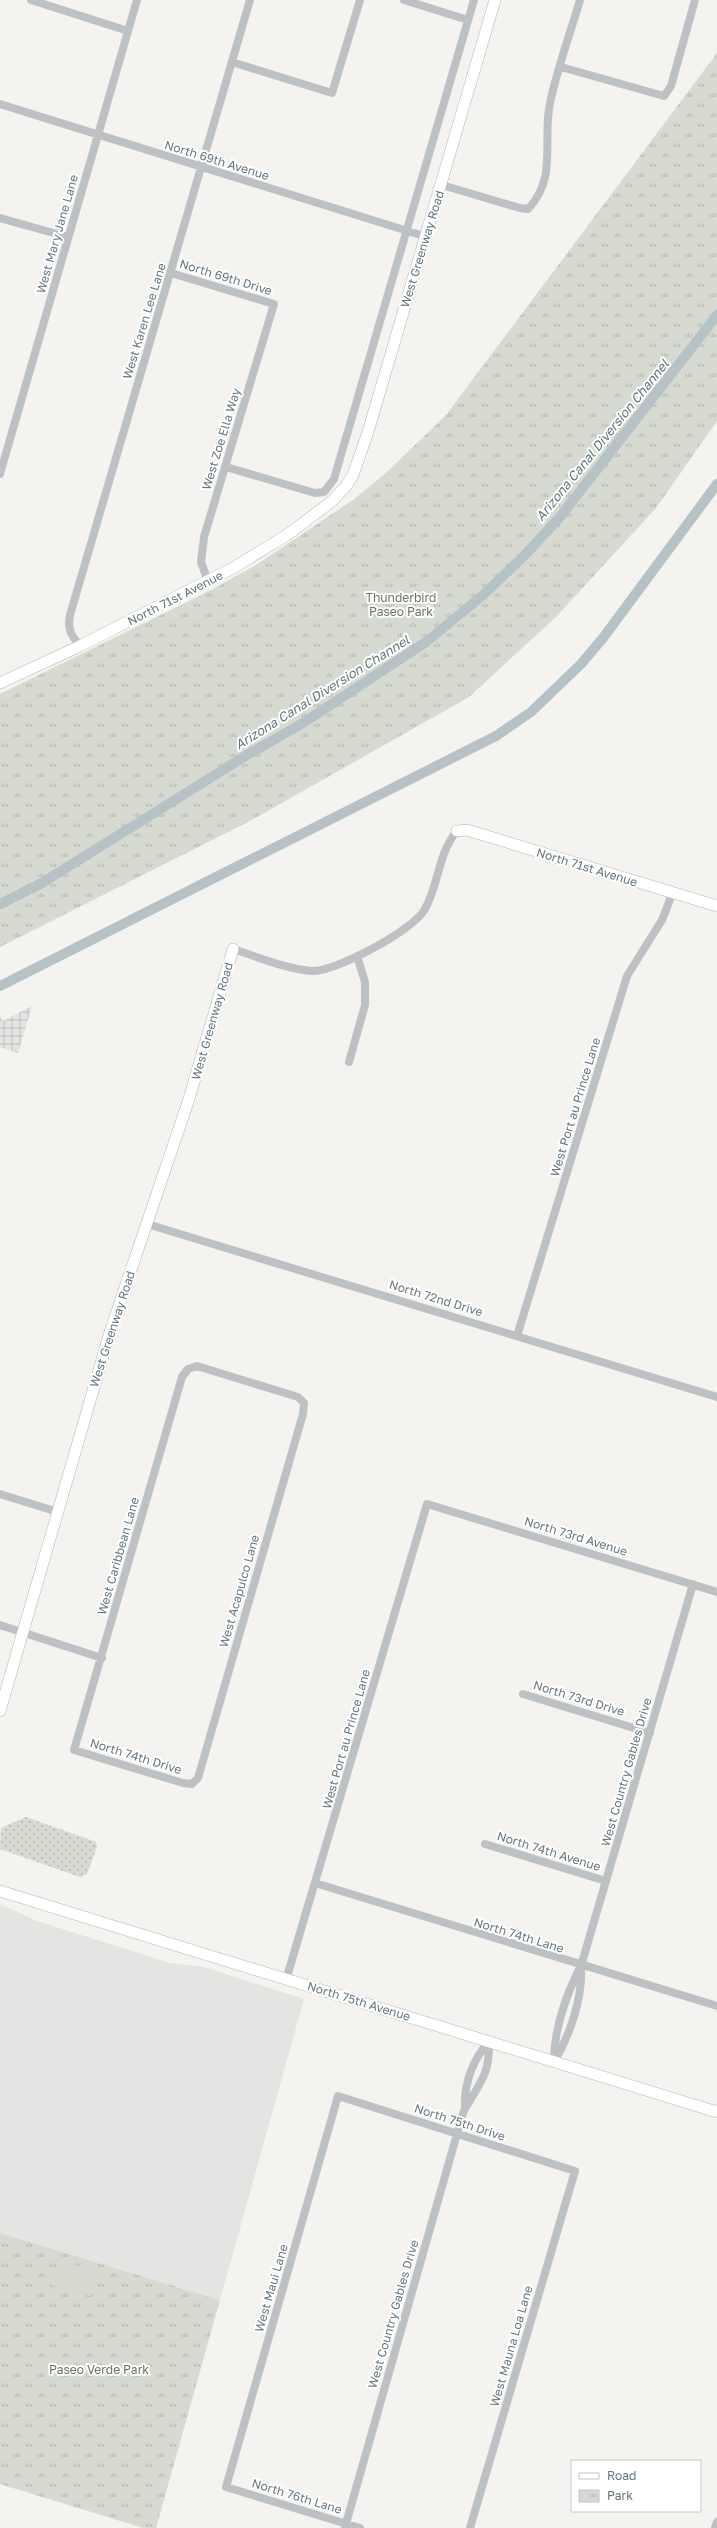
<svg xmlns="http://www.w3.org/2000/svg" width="717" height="2528" font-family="'Golos Text',sans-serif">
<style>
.built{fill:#e4e5e3}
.industrial{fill:url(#industrial-grid)}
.grass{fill:url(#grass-dots)}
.park{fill:url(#park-tufts)}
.pitch{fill:#d6dad1}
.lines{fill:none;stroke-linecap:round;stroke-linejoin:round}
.canal{stroke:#b6c2c5;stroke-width:10}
.secondary-casing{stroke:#b0b5b8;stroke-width:12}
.street{stroke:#bdc1c4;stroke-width:8}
.secondary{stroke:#fff;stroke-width:11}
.labels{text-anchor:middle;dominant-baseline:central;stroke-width:4;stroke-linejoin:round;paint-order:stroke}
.street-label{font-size:12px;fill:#65767f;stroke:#fff}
.park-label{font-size:12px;fill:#697663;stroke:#fff}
.water-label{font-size:13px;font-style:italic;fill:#60787c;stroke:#fff}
</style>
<defs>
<pattern id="industrial-grid" width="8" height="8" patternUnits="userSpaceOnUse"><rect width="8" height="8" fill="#e4e5e3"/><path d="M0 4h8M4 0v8" fill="none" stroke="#bcbebd"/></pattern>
<pattern id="grass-dots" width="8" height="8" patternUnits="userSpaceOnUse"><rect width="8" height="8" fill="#d6dad1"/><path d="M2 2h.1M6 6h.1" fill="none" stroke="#b1b5af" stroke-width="1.8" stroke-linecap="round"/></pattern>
<pattern id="park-tufts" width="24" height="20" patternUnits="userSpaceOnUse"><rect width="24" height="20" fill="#d6dad1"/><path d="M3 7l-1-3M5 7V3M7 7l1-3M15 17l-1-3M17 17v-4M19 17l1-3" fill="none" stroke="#b1b5af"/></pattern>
</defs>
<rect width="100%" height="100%" fill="#f4f3f0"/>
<path class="built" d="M0,1904L37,1921L170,1963L204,1967L304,1999L220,2300L0,2233Z"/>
<path class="industrial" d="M32,1006L18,1053L0,1047V1015L3,1021Z"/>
<path class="grass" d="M26,1817L96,1842L97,1847L87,1874L80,1877L0,1849L1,1828Z"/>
<path class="park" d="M717,53V421L656,508L557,616L469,697L250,821L0,947V694L211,590L256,565L353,500L386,473L446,415Z
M0,2233L220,2300L156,2528H143L0,2484Z"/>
<path class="pitch" d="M59,2260L98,2272L90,2296L52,2285Z"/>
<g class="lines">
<path class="canal" d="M0,904L42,883L247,755L303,723L426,642L482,596L524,556L560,517L717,315
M0,986L496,736L531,712L581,664L603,638L717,484"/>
<g class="secondary-casing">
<path id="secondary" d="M0,683L80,646L233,568L287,535L331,502L346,486L353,475L368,432L495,0
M457,831L467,830L717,906
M0,1711L110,1332L188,1102L233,949
M0,1891L717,2112"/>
</g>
<path class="street" d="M31,0L128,31
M404,0L468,20
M232,62L332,93L360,0
M561,67L664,96L671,86L695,0
M0,104L427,237
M442,185L520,208L528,209C558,178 542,140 550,103C557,69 570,34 580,0
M0,218L68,237
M171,273L274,304L204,537L201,562L208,581
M226,467L315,493L324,492L334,479L474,0
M0,474L137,0
M80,646C71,635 67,629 70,615L250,0
M233,949C258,957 286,969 312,971C335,972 414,930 425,909C439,884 438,853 457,831
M349,1062L365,1005V982L357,956
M147,1224L717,1397
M517,1336L627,976L662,920L673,892
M197,1366L298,1397L304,1403L303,1414L198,1778L192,1784L183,1783L74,1750L182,1377L188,1369Z
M0,1494L58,1512
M0,1625L102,1658
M523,1694L650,1733
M485,1844L606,1881
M315,1883L717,2006
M286,1980L427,1504L717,1592
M555,2060C570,2035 583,1997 581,1967
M554,2061C554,2030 566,1994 581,1966L693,1584
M465,2108C464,2083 473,2060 489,2041
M345,2527L457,2134C460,2126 461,2115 466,2107C481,2081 490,2074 489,2041
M360,2528L226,2487L338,2096L575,2171L470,2528
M715,2528L717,2522"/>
<use href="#secondary" class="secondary"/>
</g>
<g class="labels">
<g class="street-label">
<text transform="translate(217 160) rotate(17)">North 69th Avenue</text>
<text transform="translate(57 234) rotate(-74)">West Mary Jane Lane</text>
<text transform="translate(422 249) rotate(-73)">West Greenway Road</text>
<text transform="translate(226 277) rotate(17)">North 69th Drive</text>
<text transform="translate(144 321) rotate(-73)">West Karen Lee Lane</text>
<text transform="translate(221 439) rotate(-73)">West Zoe Ella Way</text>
<text transform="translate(175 598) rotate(-27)">North 71st Avenue</text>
<text transform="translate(587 867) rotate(17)">North 71st Avenue</text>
<text transform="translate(212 1021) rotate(-74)">West Greenway Road</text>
<text transform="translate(575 1107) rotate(-73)">West Port au Prince Lane</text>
<text transform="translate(436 1298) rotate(17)">North 72nd Drive</text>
<text transform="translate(112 1329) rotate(-72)">West Greenway Road</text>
<text transform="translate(576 1536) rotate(17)">North 73rd Avenue</text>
<text transform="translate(118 1556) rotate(-74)">West Caribbean Lane</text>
<text transform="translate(239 1591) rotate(-74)">West Acapulco Lane</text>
<text transform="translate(579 1698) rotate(17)">North 73rd Drive</text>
<text transform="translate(346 1739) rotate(-74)">West Port au Prince Lane</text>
<text transform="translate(136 1756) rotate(17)">North 74th Drive</text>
<text transform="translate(626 1772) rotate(-74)">West Country Gables Drive</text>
<text transform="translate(549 1851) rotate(17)">North 74th Avenue</text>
<text transform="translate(519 1935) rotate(17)">North 74th Lane</text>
<text transform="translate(359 2001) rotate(17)">North 75th Avenue</text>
<text transform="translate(460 2122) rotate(18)">North 75th Drive</text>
<text transform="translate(271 2288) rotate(-74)">West Maui Lane</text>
<text transform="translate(393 2314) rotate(-74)">West Country Gables Drive</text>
<text transform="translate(511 2346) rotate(-74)">West Mauna Loa Lane</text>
<text transform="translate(297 2496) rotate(17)">North 76th Lane</text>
</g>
<g class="park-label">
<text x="401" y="597">Thunderbird<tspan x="401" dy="14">Paseo Park</tspan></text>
<text x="99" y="2369">Paseo Verde Park</text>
</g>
<g class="water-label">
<text transform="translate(602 440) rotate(-51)">Arizona Canal Diversion Channel</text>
<text transform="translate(322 692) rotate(-32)">Arizona Canal Diversion Channel</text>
</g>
</g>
<rect x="571" y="2460" width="130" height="52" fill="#ffffff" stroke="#c1c8cc"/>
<rect x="579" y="2473" width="20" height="6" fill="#ffffff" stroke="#c1c8cc"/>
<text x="607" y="2480" font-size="12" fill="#65767f">Road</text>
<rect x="579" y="2490" width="20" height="12" fill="url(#park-tufts)" stroke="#c1c8cc"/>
<text x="607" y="2500" font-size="12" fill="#65767f">Park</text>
</svg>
